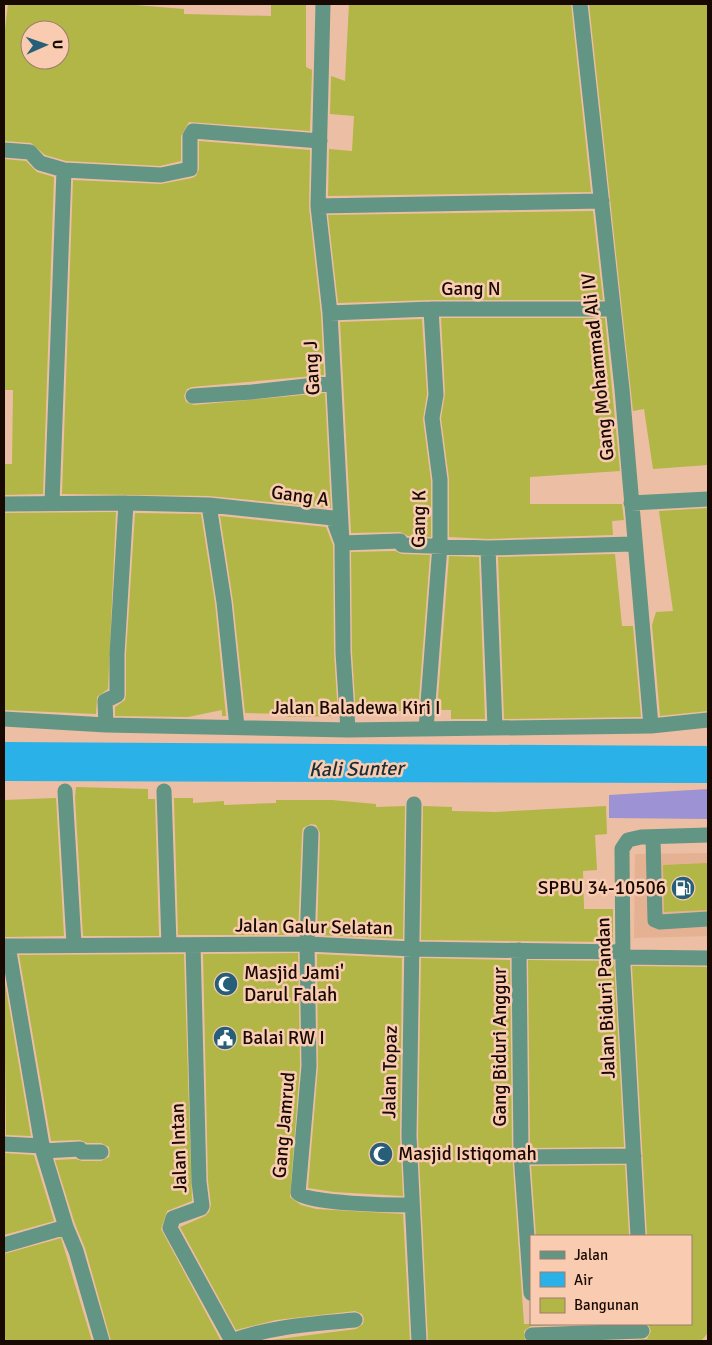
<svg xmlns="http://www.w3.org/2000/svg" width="712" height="1345" font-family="Signika,sans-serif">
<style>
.built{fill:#e5b193}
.green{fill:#9d92d3}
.water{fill:#2ab1e8}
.building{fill:#b1b646;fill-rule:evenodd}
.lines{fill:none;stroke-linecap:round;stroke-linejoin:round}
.minor{stroke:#629584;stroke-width:15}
.labels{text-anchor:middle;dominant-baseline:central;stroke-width:5;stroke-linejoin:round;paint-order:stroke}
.street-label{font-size:19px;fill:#180902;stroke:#f9cbb0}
.poi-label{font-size:19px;fill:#180902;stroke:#f9cbb0;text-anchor:start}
.water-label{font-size:20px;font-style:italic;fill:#1a2f3a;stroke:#f9cbb0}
</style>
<rect width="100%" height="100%" fill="#ecbea3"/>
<path class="built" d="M708,853V936L634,938L635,854Z"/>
<path class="green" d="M708,789V819L609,818V795Z"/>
<path class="water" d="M4,742L708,746V783L4,781Z"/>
<path class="building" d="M8,4H123L184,9V14L271,16V4H306V67L312,70L310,131L189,122L181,136V161L160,166L66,161L45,155L31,143L4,141V38ZM30,30H60V60H30Z
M349,4H571L591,192L328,196L329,149L352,151L354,116L330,114L331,76L345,81Z
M589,4H708V465L653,469L644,409L633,411Z
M199,141L310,150L309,207L321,314L324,375L192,387L187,389L184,396L186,402L194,405L325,393L331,508L209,496L62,494L73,180L161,184L192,178L196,176L199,169Z
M4,159L26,161L37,172L54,177L43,494L4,495V464H12L13,390H4Z
M593,211L603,300H431L338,303L328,215Z
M441,318H605L620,471L530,477V504H622L624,520L612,521L613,535L488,539L449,537V479L441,418L445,394Z
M422,319L427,394L423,419L431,481V537L408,536L400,532L351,533L340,322Z
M708,508V711L660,716L652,625L656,612L673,611L659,511Z
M116,512L108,689L97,697L96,714L4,710V513Z
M135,513L201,514L215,603L226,716H222V710L188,717L115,716V707L125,700L126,695V654Z
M220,516L326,527L333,545L334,652L338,716L287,717L286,714L245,713L233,601Z
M395,551L402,554L430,555L418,711H394V715H356L352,652L351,552Z
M615,554L622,626H633L641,717L504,719L498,557Z
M449,556L479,557L485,719H451V710H437Z
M76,787L148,789V799H155L159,936H83L75,797Z
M56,798L64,936L4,937V800Z
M174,798H193V803L224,801V805L276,803V800H332L376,804V807L405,806L403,939L317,935L320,833L316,825L311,824L303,828L302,833L298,935H178Z
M423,806L452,807V811L496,812L606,806L607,834L595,835L597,870L583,871L584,909H613V942L421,940Z
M708,863V910L664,912L663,865Z
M298,953L300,1066L290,1197L301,1205L316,1209L403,1214L410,1341H264L356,1329L363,1324L364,1319L362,1314L355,1311L276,1320L236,1330L180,1227L205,1216L209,1212L211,1205L208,1181L203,954Z
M184,954L192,1201L167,1211L161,1229L221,1341H111L85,1248L75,1224L55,1160L76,1159L82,1161H101L109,1157L110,1152L109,1147L101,1143H87L80,1140L51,1141L19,955Z
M317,954L402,958L400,1136L403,1196L334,1192L308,1188L318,1067Z
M421,958L510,960L512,1153L524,1324H583L531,1326L524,1331L525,1341H428L418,1136Z
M528,960L614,961L624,1147L530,1148Z
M632,966L708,967V1333L701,1341H618L647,1339L651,1331L648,1324H691V1236H647Z
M4,977L31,1136L6,1135Z
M4,1153L34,1155L54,1221L4,1235Z
M625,1165L629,1236H536L531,1166Z
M61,1238L92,1341H4V1254Z"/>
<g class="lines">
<path class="minor" d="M323,4L318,206L330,313L342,543L343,652L348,730
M580,4L622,389L651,726
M4,150L30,152L40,163L64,170L161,175L190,169V136L193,131L320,141
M318,206L602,201
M330,313L431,309H613
M193,396L252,392L333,383
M52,503L64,170
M631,503L708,499
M4,504L126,503L209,505L333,518L342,543L400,541L402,545L488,548L633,544
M209,505L224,602L237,727
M488,548L495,728
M4,719L106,725L348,730L651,726L708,720
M106,725L105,701L117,695V654L126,503
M426,729L440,545V480L432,418L436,395L431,309
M65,791L74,944
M164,791L169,945
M414,804L409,1136L419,1341
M311,833L307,944L309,1066L298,1193C308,1204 393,1205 412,1205
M653,837L655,920L660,922L708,919
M193,945L199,1182L202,1206L201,1208L173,1218L170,1228L232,1341
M4,946L307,944L413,949L623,952
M8,946L43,1151L66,1227L76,1251L102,1341
M519,950L521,1153L531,1293
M623,957L708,958
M4,1144L43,1146
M43,1151L80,1149L82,1152H101
M522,1157L634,1156
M638,1236L623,966L622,849L628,840L641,837L708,835
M4,1245L66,1227
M532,1335L642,1331
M232,1341C272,1326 313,1324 355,1320"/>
</g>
<defs>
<g id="fuel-disc" transform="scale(1.25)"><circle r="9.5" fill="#275f79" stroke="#f9cbb0"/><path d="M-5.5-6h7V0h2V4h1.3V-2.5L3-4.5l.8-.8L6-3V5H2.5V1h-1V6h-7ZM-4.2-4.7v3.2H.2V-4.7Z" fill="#fff"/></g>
<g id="mosque-disc" transform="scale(1.25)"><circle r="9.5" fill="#275f79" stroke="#f9cbb0"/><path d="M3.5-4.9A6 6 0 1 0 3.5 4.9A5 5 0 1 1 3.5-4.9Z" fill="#fff"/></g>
<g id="civic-disc" transform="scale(1.25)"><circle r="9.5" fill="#275f79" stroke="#f9cbb0"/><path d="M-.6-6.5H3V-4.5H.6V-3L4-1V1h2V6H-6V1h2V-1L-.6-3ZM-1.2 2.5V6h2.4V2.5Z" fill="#fff"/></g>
</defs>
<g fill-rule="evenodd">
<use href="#fuel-disc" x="683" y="888"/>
<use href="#mosque-disc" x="226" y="984"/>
<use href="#civic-disc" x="225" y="1038"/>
<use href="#mosque-disc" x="381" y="1154"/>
</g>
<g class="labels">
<g class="street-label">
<text x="471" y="289">Gang N</text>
<text transform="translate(598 367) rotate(-96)">Gang Mohammad Ali IV</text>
<text transform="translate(312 368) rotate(-93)">Gang J</text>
<text transform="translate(300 496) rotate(8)">Gang A</text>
<text transform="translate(419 519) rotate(-89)">Gang K</text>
<text x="356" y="708">Jalan Baladewa Kiri I</text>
<text transform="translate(314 927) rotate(1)">Jalan Galur Selatan</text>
<text transform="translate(606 998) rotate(-92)">Jalan Biduri Pandan</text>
<text transform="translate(500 1047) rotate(-90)">Gang Biduri Anggur</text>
<text transform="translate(390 1072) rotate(-89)">Jalan Topaz</text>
<text transform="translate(284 1125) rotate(-85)">Gang Jamrud</text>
<text transform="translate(179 1148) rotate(-92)">Jalan Intan</text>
</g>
<g class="poi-label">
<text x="666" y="888" text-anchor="end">SPBU 34-10506</text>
<text x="244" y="973">Masjid Jami'<tspan x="244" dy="22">Darul Falah</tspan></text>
<text x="242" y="1038">Balai RW I</text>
<text x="398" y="1154">Masjid Istiqomah</text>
</g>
<g class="water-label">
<text transform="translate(356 769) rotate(-1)">Kali Sunter</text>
</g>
</g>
<rect width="712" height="1345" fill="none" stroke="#180902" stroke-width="10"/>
<rect x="530" y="1235" width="162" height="90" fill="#f9cbb0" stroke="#9f7d6a"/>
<rect x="540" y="1251" width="25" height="8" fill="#629584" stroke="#9f7d6a"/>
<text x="574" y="1260" font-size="15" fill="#180902">Jalan</text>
<rect x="540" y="1272" width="25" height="15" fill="#2ab1e8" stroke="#9f7d6a"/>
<text x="574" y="1285" font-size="15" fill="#180902">Air</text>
<rect x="540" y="1298" width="25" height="15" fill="#b1b646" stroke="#9f7d6a"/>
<text x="574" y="1310" font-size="15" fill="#180902">Bangunan</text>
<g transform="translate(45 45) rotate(88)"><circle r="24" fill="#f9cbb0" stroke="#9f7d6a"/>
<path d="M0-4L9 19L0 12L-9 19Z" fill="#275f79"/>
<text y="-8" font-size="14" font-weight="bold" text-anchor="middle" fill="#180902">U</text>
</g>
</svg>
